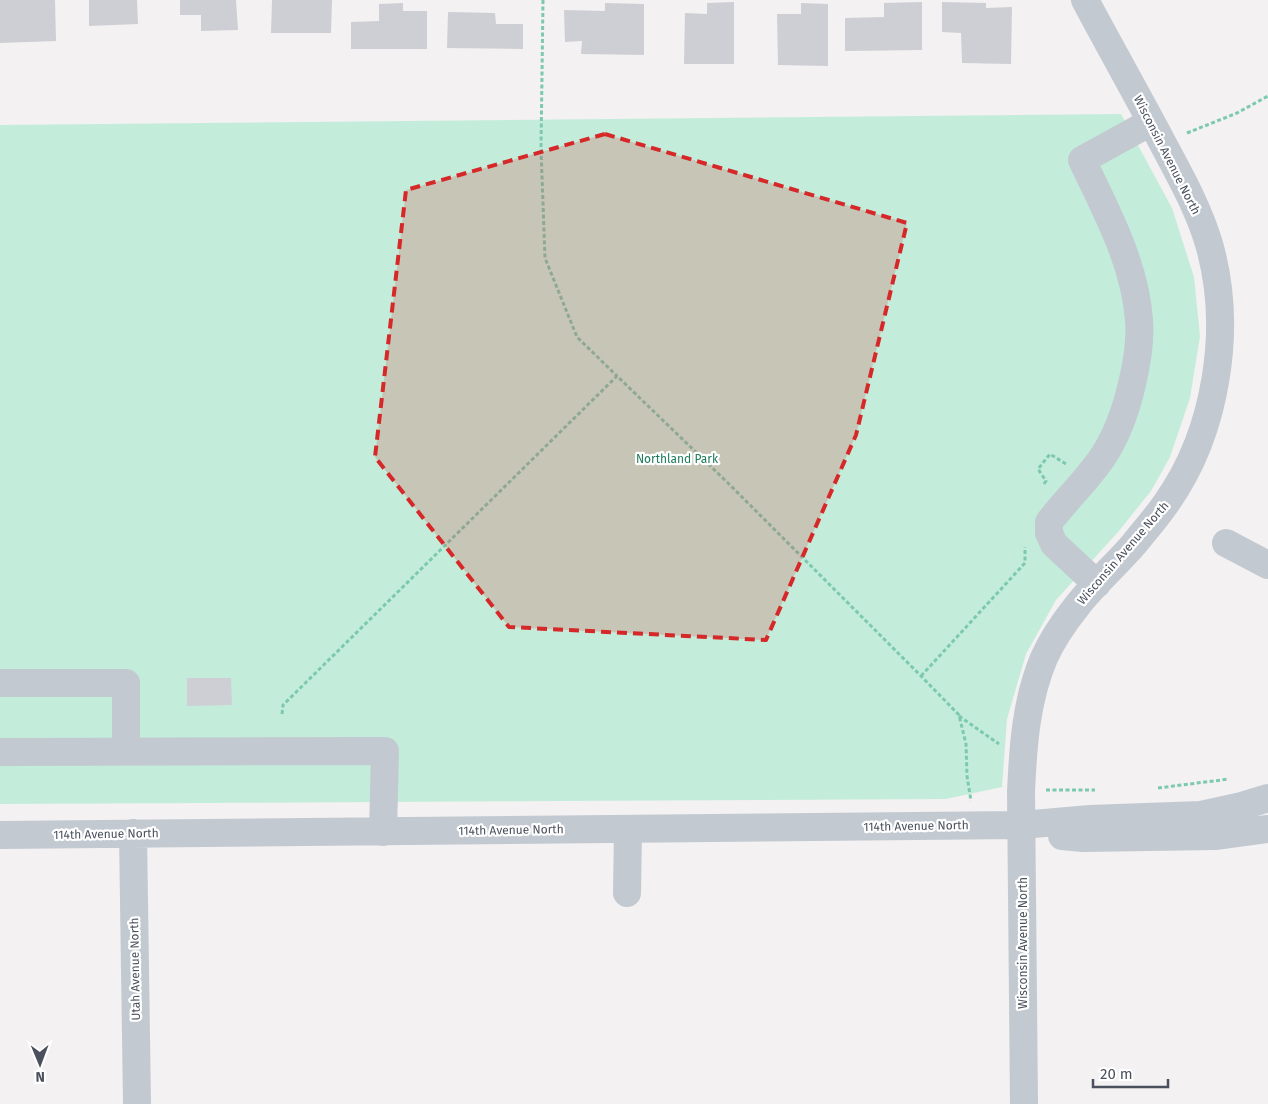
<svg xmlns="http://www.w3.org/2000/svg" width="1268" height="1104" font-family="'Fira Sans',sans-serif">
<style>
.green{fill:#c3edda}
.building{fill:#cecfd5}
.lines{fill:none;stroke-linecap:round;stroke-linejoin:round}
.path{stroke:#7dc9b0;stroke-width:3;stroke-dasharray:4 2.5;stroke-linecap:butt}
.minor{stroke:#c2c9d1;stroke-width:28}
.marked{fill:#d62828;fill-opacity:0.2;stroke:#d62828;stroke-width:4;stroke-dasharray:10 6;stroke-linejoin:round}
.labels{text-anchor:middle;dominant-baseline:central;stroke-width:4.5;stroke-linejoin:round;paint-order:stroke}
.street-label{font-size:12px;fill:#4a515d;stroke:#fff}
.park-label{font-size:12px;fill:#1d7c5c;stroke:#fff}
</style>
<rect width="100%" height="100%" fill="#f3f1f1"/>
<path class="green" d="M1121,114L1172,208L1194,277L1200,336L1190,398L1170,457L1151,491L1118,532L1056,600L1026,654L1007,719L1002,787L946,799L0,804V125Z"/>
<path class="building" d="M0,0H55L56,41L0,43Z
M89,0H137L138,24L89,26Z
M180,0H236L238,30L201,31V15H180Z
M272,0H332L331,33H271Z
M734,2V64H684L685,13L707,14V3Z
M922,2V50L845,51V18L884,17V3Z
M942,2L986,3V8L1012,7L1011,64L962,63L961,33L942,32Z
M403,3V11H427V49H351V22L379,21V4Z
M605,3L644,4V55L581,54L582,41L565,42L564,10L605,11Z
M801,3L828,4V66L778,65L777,14H801Z
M448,12L495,13L496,24H523V49L447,48Z
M187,678H231L232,705L187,706Z"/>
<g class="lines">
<path class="path" d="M543,0L541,149L545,258L577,337L617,376
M1187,133L1237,113L1268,96
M1044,484L1046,481L1038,469L1050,454L1066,464
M921,676L1025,563V547
M282,714L283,705L617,376L730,485L921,676L959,715L966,744L967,776L971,801
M959,716L999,744
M1158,788L1229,779
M1046,790H1095"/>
<path class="minor" d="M1226,543L1268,565
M1097,584L1054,544L1049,533V522C1066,500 1086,481 1102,458C1117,436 1126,410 1132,384C1137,363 1141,342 1139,320C1135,263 1106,211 1082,160L1151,122
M0,683H126V751
M0,752L385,751L383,832
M133,833L137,1104
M0,835L1022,825L1090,819L1201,815L1242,806L1268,798
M1062,836L1083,838L1215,836L1268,829
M627,893L628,829
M1024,1104L1021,792C1023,747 1026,700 1044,658C1052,640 1065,621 1077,606C1094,584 1116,565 1134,544C1145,530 1157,517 1167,502C1217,431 1233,327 1209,244C1198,207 1179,174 1161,140C1136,93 1110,47 1085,0"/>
</g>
<path class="marked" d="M605,134L907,223L856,435L766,640L509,627L375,457L406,190Z"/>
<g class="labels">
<g class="street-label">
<text transform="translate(1167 155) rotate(63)">Wisconsin Avenue North</text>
<text transform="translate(1123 553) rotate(-49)">Wisconsin Avenue North</text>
<text transform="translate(916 826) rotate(-1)">114th Avenue North</text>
<text transform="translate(511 830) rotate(-1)">114th Avenue North</text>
<text transform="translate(106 834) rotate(-1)">114th Avenue North</text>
<text transform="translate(1023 943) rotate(-90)">Wisconsin Avenue North</text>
<text transform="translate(135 969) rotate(-91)">Utah Avenue North</text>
</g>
<g class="park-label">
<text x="677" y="459">Northland Park</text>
</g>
</g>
<g transform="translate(40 1064) rotate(179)" stroke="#ffffff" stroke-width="4" paint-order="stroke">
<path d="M0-4L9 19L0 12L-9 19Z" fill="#4a515d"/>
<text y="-8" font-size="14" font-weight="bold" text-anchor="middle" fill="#4a515d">N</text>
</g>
<path d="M1093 1079v8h75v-8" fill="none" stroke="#4a515d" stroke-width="2.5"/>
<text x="1100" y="1079" font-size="15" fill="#4a515d" stroke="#ffffff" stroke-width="4" paint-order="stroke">20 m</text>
</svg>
